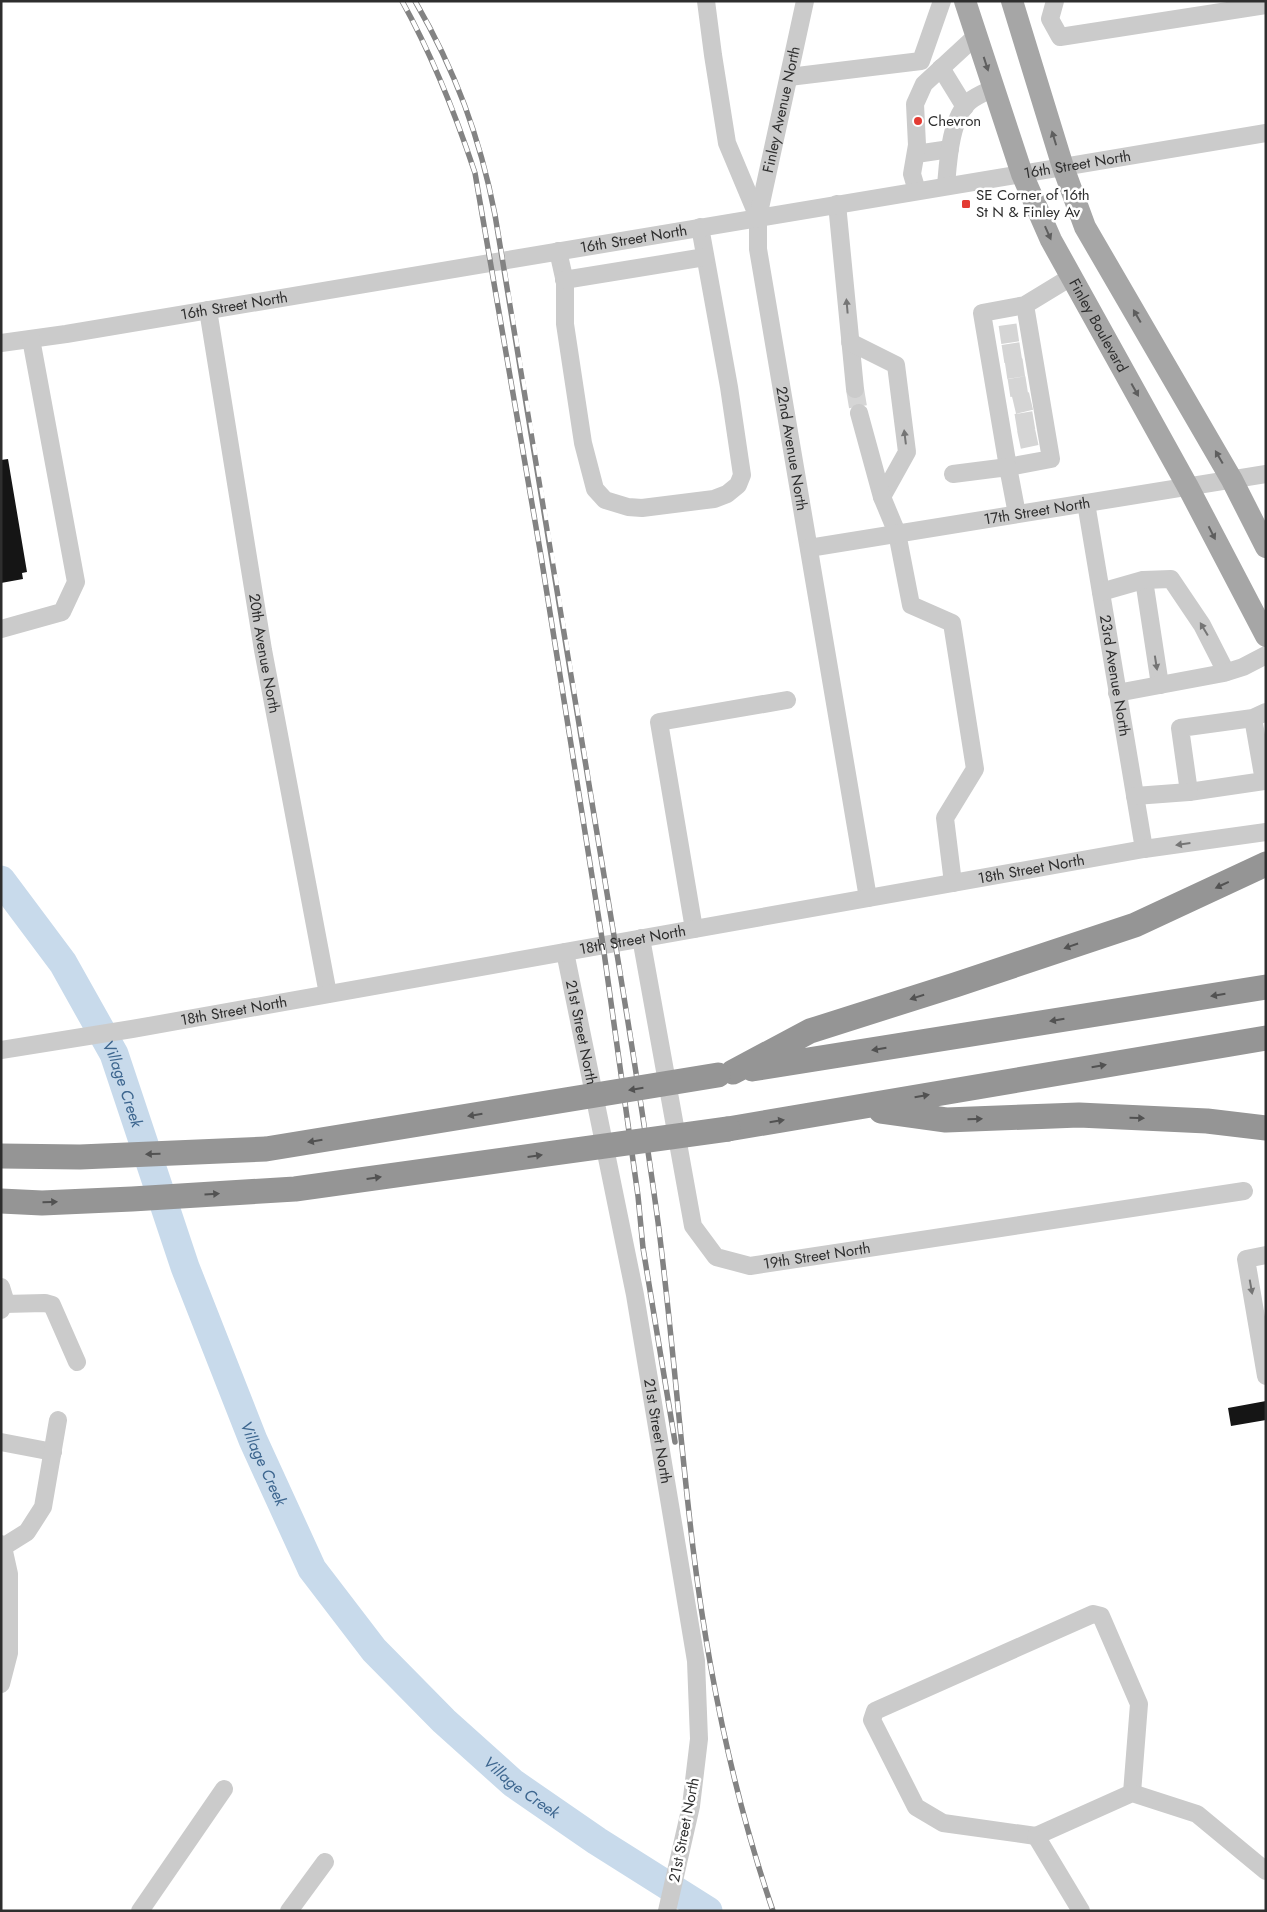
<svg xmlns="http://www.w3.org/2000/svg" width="1267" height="1912" font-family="Jost,sans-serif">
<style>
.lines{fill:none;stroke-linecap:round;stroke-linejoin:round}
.river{stroke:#c8daeb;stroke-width:29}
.building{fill:#151515}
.minor-tunnel{stroke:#d5d5d5;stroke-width:18;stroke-dasharray:18 9;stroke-linecap:butt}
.minor{stroke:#cbcbcb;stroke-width:18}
.major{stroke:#a6a6a6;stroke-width:22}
.highway{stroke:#959595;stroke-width:25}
.rail-casing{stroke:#838383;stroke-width:5.5}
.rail{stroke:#fff;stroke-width:4;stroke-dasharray:11;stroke-linecap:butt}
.highway-bridge{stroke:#959595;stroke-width:25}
.oneway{fill:#5e5e5e}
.oneway2{fill:#757575}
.oneway3{fill:#525252}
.poi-dot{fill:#e33b33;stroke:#fff;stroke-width:2}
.labels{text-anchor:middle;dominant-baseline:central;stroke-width:5;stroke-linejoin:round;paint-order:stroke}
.street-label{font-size:15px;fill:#2e2e2e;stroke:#fff}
.poi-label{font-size:15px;fill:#2e2e2e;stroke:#fff;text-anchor:start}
.water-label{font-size:16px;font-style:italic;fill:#3d668f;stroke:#fff}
</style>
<rect width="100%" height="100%" fill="#fff"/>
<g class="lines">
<path class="river" id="s1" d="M1,880L63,963L114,1054L185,1267L253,1440L312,1569L374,1650L444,1721L513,1783L597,1841L708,1911"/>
</g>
<path class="building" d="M8,459L27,572L22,573L23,579L1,583V460Z
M1266,1401V1420L1231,1426L1228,1408Z"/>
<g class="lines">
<path class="minor-tunnel" d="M1000,335L1020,332
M1003,354L1022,351
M1006,370L1026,367
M1009,388L1028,385
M855,389L859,413
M1014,405L1031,401
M1016,423L1034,420
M1019,440L1038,436"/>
<g class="minor">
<path id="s2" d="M706,1L713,55L727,143L758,217V249L868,898"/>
<path d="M1055,1L1050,19L1060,37L1266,5"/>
<path d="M941,68L965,107"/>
<path d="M789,77L921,61L942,1"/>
<path d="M916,154L950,149"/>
<path d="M946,186C948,163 950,117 970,101C976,96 986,92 994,88"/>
<path d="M917,191L912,174L917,145L915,104L924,84L976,36"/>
<path d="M837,204L855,389"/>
<path id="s3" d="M758,217L805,1"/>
<path d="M558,251L565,282V324L583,443L595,489L605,500L628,507L642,508L714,499L727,494L738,485L742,475L729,387L700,227"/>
<path d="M564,280L705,257"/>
<path d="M1025,305L1051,459L1008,467L982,313L1025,305L1071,277"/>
<path id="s4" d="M208,310L263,650L328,994"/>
<path d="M850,342L896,365L907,452L882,497"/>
<path id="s5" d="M1,343L66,334L1266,133"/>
<path d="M859,413L882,497L897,533L911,605L952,623L975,769L945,818L953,883"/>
<path d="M953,474L1008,467L1017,514"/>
<path id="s6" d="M1086,503L1144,849"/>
<path id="s7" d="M809,548L1266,474"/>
<path d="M1144,580L1160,685"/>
<path d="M1101,592L1143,580L1171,579L1202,625L1226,672"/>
<path d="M1,629L62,612L76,582L31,339"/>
<path d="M1117,693L1224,673L1243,667L1266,655"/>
<path d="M1253,718L1264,781L1189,792L1180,728L1253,718L1266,712"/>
<path d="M1135,796L1189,792"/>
<path d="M694,929L659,722L787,700"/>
<path id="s8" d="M641,938L693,1226L716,1257L750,1266L1244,1191"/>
<path id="s9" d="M565,952L635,1295L696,1661L699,1739L691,1806L667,1911"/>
<path id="s10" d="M1,1050L132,1029L1144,849L1266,832"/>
<path d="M1266,1255L1246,1259L1266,1376"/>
<path d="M1,1287L5,1300L1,1310"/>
<path d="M4,1304L45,1303L52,1305L77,1362"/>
<path d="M1,1442L53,1452"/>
<path d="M1,1544L3,1547L27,1532L43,1507L58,1420"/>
<path d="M1,1684L9,1653V1574L3,1547"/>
<path d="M1036,1836L943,1823L916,1807L872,1720L875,1711L1093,1614L1101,1616L1139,1704L1132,1793"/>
<path d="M140,1911L224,1789"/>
<path d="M289,1911L325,1862"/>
<path d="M1081,1911L1036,1836L1132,1793L1197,1814L1266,1871"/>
</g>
<g class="major">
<path id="s11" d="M965,1L1022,174L1051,240L1188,487L1266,636"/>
<path d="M1012,1L1063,167L1085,227L1232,480L1266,547"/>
</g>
<path class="highway" d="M752,1069L1266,987
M733,1072L810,1031L955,985L1135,925L1266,864
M881,1111L946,1120L1079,1115L1207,1121L1266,1128
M728,1129L1266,1038"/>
<g class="rail-casing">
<path id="rail" d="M402,1C433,57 455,113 475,173L541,556L603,945L638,1196L643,1248L675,1442
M415,1C455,70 480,137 495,215C530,417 563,619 595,821C617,954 640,1088 658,1222C672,1331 680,1440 693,1548C708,1671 733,1794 773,1911"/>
</g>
<use href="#rail" class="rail"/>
<path class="highway-bridge" d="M1,1156L80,1157L266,1149L718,1075
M1,1201L42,1203L132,1199L295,1189L728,1129"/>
</g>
<defs><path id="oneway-solid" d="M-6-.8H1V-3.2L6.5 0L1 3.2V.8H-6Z" transform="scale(1.25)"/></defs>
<g class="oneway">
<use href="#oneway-solid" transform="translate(986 64) rotate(72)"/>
<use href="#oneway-solid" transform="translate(1054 138) rotate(-107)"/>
<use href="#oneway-solid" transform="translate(1048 233) rotate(66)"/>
<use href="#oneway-solid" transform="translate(1137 316) rotate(-120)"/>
<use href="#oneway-solid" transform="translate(1135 390) rotate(61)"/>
<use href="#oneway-solid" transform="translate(1219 457) rotate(-120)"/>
<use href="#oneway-solid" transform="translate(1212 533) rotate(63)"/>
</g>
<g class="oneway2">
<use href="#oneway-solid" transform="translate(847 306) rotate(-95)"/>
<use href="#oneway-solid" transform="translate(905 437) rotate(-97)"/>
<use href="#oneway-solid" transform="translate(1204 629) rotate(-121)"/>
<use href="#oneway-solid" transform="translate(1156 663) rotate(81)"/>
<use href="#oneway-solid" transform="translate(1183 844) rotate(172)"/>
<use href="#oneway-solid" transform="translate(1251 1287) rotate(80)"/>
</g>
<g class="oneway3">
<use href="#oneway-solid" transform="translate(1222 885) rotate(155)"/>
<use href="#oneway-solid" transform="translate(1071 946) rotate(161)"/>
<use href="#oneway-solid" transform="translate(1218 995) rotate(171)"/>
<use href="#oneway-solid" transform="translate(917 997) rotate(163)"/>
<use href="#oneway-solid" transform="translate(1057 1020) rotate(171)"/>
<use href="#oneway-solid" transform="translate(879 1049) rotate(171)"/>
<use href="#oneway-solid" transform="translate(1099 1066) rotate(-10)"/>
<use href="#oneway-solid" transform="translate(636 1089) rotate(171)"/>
<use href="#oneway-solid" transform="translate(922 1096) rotate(-10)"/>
<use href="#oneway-solid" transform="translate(475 1115) rotate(171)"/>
<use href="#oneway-solid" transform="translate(1137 1118) rotate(2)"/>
<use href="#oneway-solid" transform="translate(975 1119) rotate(-2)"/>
<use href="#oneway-solid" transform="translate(777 1121) rotate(-9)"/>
<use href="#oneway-solid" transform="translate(315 1141) rotate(171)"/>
<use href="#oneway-solid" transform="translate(153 1154) rotate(178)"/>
<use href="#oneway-solid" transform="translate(535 1156) rotate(-8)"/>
<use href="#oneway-solid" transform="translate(374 1178) rotate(-8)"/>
<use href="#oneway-solid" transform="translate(212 1194) rotate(-4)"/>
<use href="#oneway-solid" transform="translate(50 1202) rotate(-2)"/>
</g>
<g class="poi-dot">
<circle cx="918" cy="121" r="5"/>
<rect x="961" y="199" width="10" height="10" rx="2.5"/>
</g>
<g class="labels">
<g class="street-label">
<text stroke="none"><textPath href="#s3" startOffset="110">Finley Avenue North</textPath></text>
<text stroke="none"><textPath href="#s5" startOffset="1091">16th Street North</textPath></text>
<text stroke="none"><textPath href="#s5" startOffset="641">16th Street North</textPath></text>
<text stroke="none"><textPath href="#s5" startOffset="236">16th Street North</textPath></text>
<text stroke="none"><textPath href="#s11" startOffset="352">Finley Boulevard</textPath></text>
<text stroke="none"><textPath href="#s2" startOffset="458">22nd Avenue North</textPath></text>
<text stroke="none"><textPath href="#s7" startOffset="231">17th Street North</textPath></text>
<text stroke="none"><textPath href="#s4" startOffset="348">20th Avenue North</textPath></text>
<text stroke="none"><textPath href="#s6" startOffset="175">23rd Avenue North</textPath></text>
<text stroke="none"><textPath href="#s10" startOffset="1046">18th Street North</textPath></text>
<text stroke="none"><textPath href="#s10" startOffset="641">18th Street North</textPath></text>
<text stroke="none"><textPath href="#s10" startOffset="236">18th Street North</textPath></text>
<text stroke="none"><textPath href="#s9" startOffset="82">21st Street North</textPath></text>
<text stroke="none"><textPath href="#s8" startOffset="434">19th Street North</textPath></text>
<text stroke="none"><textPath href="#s9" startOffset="488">21st Street North</textPath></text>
<text transform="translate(684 1830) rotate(-79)">21st Street North</text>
</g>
<g class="poi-label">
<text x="928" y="121">Chevron</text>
<text x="976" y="195">SE Corner of 16th<tspan x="976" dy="17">St N &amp; Finley Av</tspan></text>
</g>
<g class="water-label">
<text stroke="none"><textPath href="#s1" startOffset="239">Village Creek</textPath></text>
<text stroke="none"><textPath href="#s1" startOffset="644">Village Creek</textPath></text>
<text stroke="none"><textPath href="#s1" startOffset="1064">Village Creek</textPath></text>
</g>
</g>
<rect width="1267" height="1912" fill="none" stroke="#2e2e2e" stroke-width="5"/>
</svg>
